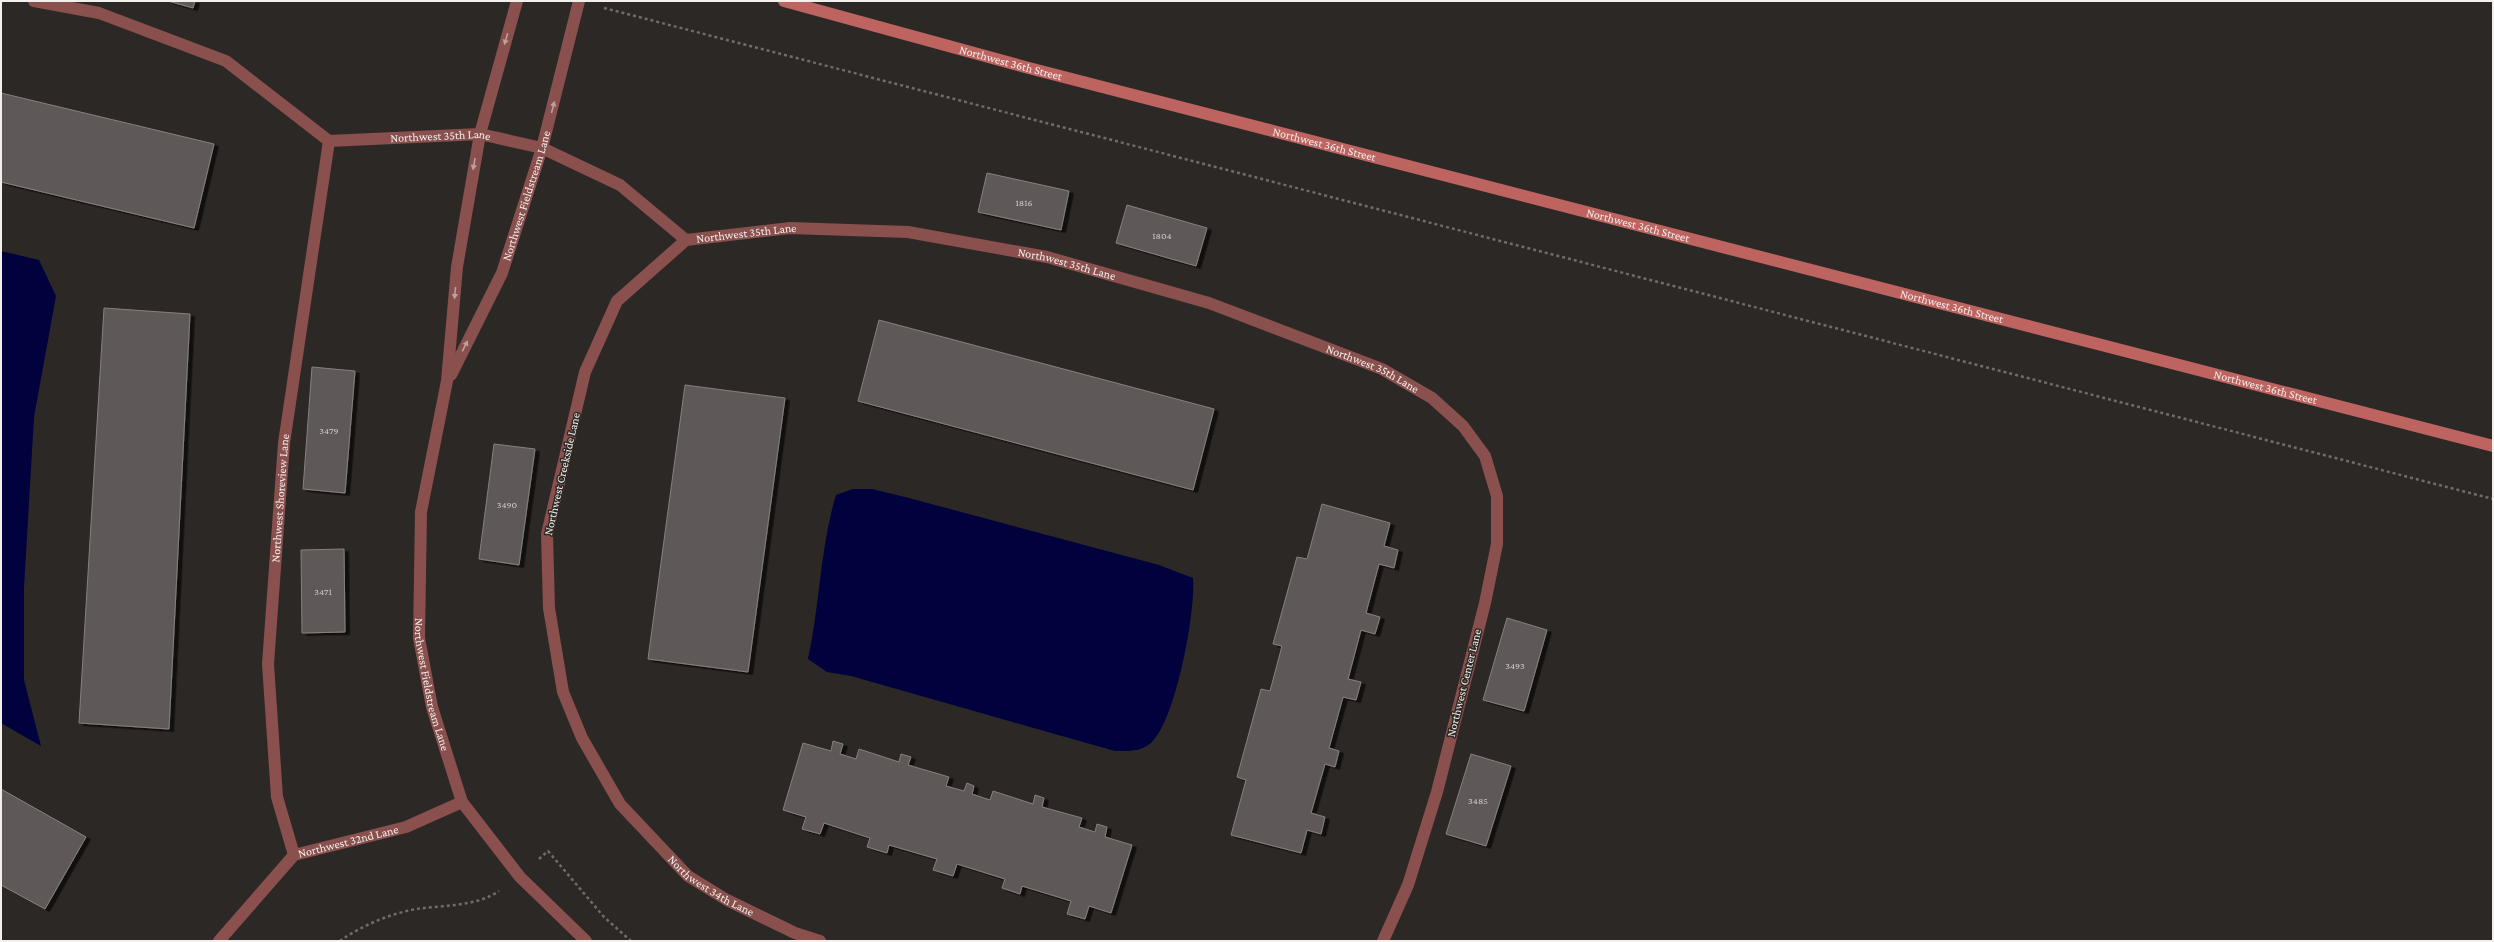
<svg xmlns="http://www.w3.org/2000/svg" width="2494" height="942" font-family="'Crimson Pro',serif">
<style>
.water{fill:#01013d}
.building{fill:#5f5958;stroke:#87807f;filter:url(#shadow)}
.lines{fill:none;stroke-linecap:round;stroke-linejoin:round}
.path{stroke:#706c69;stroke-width:2.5;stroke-dasharray:3 3;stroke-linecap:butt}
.lane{stroke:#89504d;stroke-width:12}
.secondary{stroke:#be6460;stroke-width:12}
.oneway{fill:#bea09d}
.labels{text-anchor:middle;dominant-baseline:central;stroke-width:3;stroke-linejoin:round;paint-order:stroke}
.number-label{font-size:10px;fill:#cdcac8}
.street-label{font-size:12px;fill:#f2efed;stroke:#2c2825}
</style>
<defs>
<filter id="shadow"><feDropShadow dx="4.5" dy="2.5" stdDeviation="0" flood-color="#0009"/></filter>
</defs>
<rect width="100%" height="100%" fill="#2c2825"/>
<path class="water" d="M1,251L39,260L56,296L34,417L24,588V680L41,746L1,723Z
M853,489H872L909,498L1159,565L1193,578C1196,611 1176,719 1152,742C1141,752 1129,751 1115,751L851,676L827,672L808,659C820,605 820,548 836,495Z"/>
<path class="building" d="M168,1H195L193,8Z
M1,93L214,144L194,228L1,182Z
M987,173L1069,191L1061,230L978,212Z
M1127,205L1207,228L1196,266L1116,243Z
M104,308L190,314L169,729L79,723Z
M879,320L1214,409L1193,490L858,401Z
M312,367L355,371L345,493L303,489Z
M685,385L785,398L748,672L648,659Z
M494,444L535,449L519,565L479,559Z
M1322,504L1390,523L1384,546L1398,550L1394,568L1379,564L1366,613L1380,617L1375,634L1361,630L1348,679L1361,682L1356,700L1343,697L1329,748L1339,751L1335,767L1325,764L1311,813L1325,817L1321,834L1307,830L1301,853L1231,835L1246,780L1237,777L1261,689L1270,691L1282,646L1273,644L1297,557L1307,559Z
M344,549L345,632L302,633L301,550Z
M1507,618L1547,630L1524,711L1483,700Z
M833,741L843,744L840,754L856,759L859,749L899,762L901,754L911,757L908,765L949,777L946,786L964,791L967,783L974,786L972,794L990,800L993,791L1033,804L1035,795L1044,798L1042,807L1082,818L1079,827L1095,832L1097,824L1107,827L1105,837L1132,845L1111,913L1089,906L1085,919L1067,914L1071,901L1022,886L1020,894L1002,888L1005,879L957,864L953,876L933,870L937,859L889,845L887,853L867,847L870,838L824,823L820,834L802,829L806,817L783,810L803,743L831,751Z
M1471,754L1511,766L1486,846L1446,834Z
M1,789L86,837L45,909L1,885Z"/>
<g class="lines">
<path class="path" d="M604,8L2493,499
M539,859L548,851L604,917L631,941
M340,941C361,926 389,914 416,909C444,905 475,907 499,891"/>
<g class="lane">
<path id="s1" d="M34,1L99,13L226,61L329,141L480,134L542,148L620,185L686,240L790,228L908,232L1047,257L1209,303L1382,369L1432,398L1463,426L1485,456L1497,496V544L1485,603L1437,792L1408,885L1383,941"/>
<path id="s2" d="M517,1L480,134L457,267L447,381L421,512L419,638L432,707L462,802L520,877L586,941"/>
<path id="s3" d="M686,240L617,301L585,372L547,534L549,608L563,692L582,738L620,804L688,876L727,900L795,933L820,941"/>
<path id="s4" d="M451,375L502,273L542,148L579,1"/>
<path id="s5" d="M294,855L277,797L268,664L284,443L329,141"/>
<path id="s6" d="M219,941L294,855L406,827L462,802"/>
</g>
<path class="secondary" id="s7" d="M784,1L1025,67L2493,446"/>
</g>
<defs><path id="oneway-solid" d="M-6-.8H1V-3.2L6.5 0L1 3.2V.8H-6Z"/></defs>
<g class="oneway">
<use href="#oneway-solid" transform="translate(506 39) rotate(106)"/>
<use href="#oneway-solid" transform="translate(553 107) rotate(-76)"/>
<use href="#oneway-solid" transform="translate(474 164) rotate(100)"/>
<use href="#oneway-solid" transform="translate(455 293) rotate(95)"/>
<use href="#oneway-solid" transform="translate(465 346) rotate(-63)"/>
</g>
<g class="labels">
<g class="number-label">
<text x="1024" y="202">1816</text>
<text x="1162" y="235">1804</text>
<text x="329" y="430">3479</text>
<text x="507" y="504">3490</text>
<text x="323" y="591">3471</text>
<text x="1515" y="665">3493</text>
<text x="1478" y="800">3485</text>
</g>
<g class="street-label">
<text stroke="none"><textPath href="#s7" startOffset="235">Northwest 36th Street</textPath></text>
<text stroke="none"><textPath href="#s1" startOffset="444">Northwest 35th Lane</textPath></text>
<text stroke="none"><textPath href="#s7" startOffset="559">Northwest 36th Street</textPath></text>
<text stroke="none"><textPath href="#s4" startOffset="195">Northwest Fieldstream Lane</textPath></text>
<text stroke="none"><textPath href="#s7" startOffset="883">Northwest 36th Street</textPath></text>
<text stroke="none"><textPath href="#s1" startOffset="780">Northwest 35th Lane</textPath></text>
<text stroke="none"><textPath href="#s1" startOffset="1104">Northwest 35th Lane</textPath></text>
<text stroke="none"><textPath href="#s7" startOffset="1207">Northwest 36th Street</textPath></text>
<text stroke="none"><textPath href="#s1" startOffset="1428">Northwest 35th Lane</textPath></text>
<text stroke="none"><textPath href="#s7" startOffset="1531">Northwest 36th Street</textPath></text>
<text transform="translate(562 474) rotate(-77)">Northwest Creekside Lane</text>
<text stroke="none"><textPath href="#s5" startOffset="360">Northwest Shoreview Lane</textPath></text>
<text transform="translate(1464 683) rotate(-76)">Northwest Center Lane</text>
<text stroke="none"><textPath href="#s2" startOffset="695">Northwest Fieldstream Lane</textPath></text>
<text stroke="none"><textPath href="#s6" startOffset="170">Northwest 32nd Lane</textPath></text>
<text stroke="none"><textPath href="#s3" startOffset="745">Northwest 34th Lane</textPath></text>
</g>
</g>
<rect width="2494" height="942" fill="none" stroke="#f2efed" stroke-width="4"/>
</svg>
